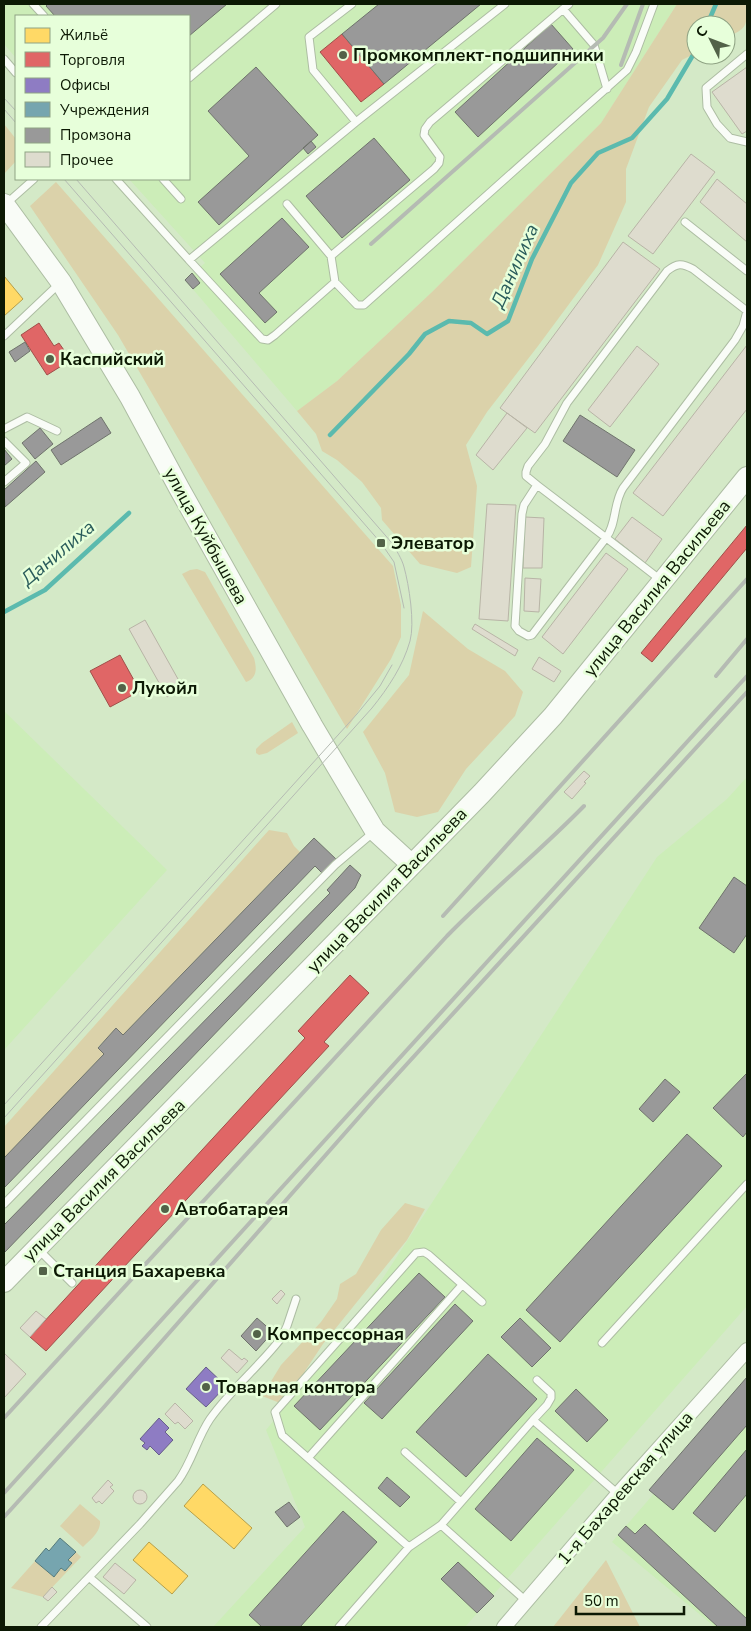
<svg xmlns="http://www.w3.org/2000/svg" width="751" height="1631" font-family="'Nunito Sans',sans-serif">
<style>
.built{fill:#ccedb8}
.green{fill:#dbd2aa}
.homes{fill:#ffd966;stroke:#b69f49}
.shops{fill:#e06666;stroke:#a04f49}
.offices{fill:#8e7cc3;stroke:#675e8a}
.public{fill:#76a5af;stroke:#567b7c}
.industry{fill:#999;stroke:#6f736c}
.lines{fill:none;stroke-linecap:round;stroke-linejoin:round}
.stream{stroke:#5bbaae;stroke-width:4.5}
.building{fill:#dedcce;stroke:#b8b4a6}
.lane-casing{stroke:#adbda3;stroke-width:9}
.street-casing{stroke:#adbda3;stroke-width:16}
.secondary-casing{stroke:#adbda3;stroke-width:22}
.lane{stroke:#f9fcf7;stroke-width:7}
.street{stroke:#f9fcf7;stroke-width:14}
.secondary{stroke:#f9fcf7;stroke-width:20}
.tram{stroke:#b5bbb3;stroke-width:1}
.rail{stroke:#b5bbb3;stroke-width:4}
.poi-dot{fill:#526248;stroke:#e7ffda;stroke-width:2}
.labels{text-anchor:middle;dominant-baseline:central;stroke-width:5;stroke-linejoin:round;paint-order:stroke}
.poi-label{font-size:18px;font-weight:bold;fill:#0c1904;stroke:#e7ffda;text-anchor:start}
.street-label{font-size:18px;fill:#0c1904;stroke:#e7ffda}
.water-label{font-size:19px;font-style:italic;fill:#2a5c5b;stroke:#e7ffda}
</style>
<rect width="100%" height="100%" fill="#d4e9c7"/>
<path class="built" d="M4,4H677L601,123L432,292L337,381L297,411L185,280L205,263L129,179H189V16H16V58L4,44Z
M4,711L167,870L4,1050Z
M747,777V1306L465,1627H213L305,1527L266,1430L355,1321L657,857L727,799Z
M747,1386V1627H715L612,1542Z"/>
<path class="green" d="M677,4H747C747,27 747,28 726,38V25H696V53L682,60L649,107L626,169V202L598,265L538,346L487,412L466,445L477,486L471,567L457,573L420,564L382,520L381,508L362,482L337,460L322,451L316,434L297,411L337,381L432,292L601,123Z
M4,124L16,139V161L4,174Z
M56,182L393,566L401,605V637L391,659L347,729L118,335L30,206Z
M197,569L205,572L254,658C257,669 257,678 246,682L182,574L190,570Z
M423,611L468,649L505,671L523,692L515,716L466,769L438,812L417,817L395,812L385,773L363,732L409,675Z
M292,722L298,733L295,735L267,753L259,755L256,753V749L262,743Z
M269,830L287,833L294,846L300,852L123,1035L116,1029L98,1047L104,1054L4,1158V1127Z
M405,1203L425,1209L407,1240L323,1344L305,1371L306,1382L280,1403L262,1396L281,1365L321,1322L337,1299L340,1284L356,1274L381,1230Z
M80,1504L100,1521C101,1532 90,1540 83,1547L60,1526Z
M76,1552L81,1557L43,1597L11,1588L35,1561L54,1577L61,1568L65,1571L72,1564L68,1560Z
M606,1560L640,1627H553Z"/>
<path class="homes" d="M4,276L23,299L4,316Z
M203,1484L252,1528L234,1549L184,1506Z
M149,1542L188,1576L172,1594L133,1560Z"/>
<path class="shops" d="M342,34L384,84L361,102L320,52Z
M39,323L54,346L59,343L71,360L47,375L21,335Z
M747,525V548L652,662L641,653Z
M120,655L140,691L110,707L90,671Z
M350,975L369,993L324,1042L329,1046L46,1351L30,1337L305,1038L298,1031Z"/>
<path class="offices" d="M206,1367L226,1386L206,1407L186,1389Z
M159,1418L169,1428L165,1432L173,1440L159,1455L150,1446L147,1450L142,1446L145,1443L140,1439Z"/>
<path class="public" d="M60,1538L76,1552L68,1560L72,1563L65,1571L61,1568L54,1577L35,1561L46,1548L49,1551Z"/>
<path class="industry" d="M48,4H227L189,36V16H55L46,6Z
M379,4H481L384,84L342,34Z
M551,24L573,49L478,137L455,112Z
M256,67L318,135L219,225L198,202L249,156L208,111Z
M374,138L410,180L342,238L306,196Z
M311,141L316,147L308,154L303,148Z
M282,218L309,247L259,293L277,312L265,323L220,274Z
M192,273L200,283L193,289L185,280Z
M25,342L30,351L15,362L9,352Z
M580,415L635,450L617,477L563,441Z
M101,417L111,433L61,465L51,450Z
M40,428L53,444L35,459L22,443Z
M4,449L12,459L4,466Z
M36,461L45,472L5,507L4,490Z
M314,838L337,860L323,874L315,866L4,1188V1158L104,1054L98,1048L116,1028L123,1035Z
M350,865L361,875L355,888L4,1253V1225L330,893L327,890Z
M734,877L747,886V934L734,953L699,928Z
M747,1073V1132L743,1137L713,1108Z
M665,1079L680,1092L653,1122L639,1109Z
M687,1134L722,1166L560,1342L526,1310Z
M419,1273L445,1297L320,1430L294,1406Z
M455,1304L473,1321L382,1419L364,1403Z
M257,1318L273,1332L256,1351L241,1336Z
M520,1318L551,1348L532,1367L501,1337Z
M488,1354L537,1399L466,1477L416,1432Z
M747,1377V1425L673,1510L649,1490Z
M576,1389L608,1420L587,1442L555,1411Z
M537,1438L574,1470L511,1541L475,1509Z
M747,1449V1494L715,1532L693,1513Z
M387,1477L410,1497L400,1507L378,1488Z
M289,1502L300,1517L287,1527L275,1512Z
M343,1511L377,1542L300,1627H262L249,1615Z
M645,1524L747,1619V1627H718L618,1535L626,1526L635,1534Z
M458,1562L494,1596L477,1613L441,1579Z"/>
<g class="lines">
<path class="stream" d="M707,25L716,4
M330,435L409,354L425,334L449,321L471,323L487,334L508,321L532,259L571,183L598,153L632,138L667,99L696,50
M4,612L45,590L129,513"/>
</g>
<path class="building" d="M747,67V131L742,134L712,92Z
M691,154L715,172L653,254L628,236Z
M717,179L747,204V242L700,202Z
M623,242L660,269L535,433L500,408Z
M747,345V409L663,516L633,493Z
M637,346L659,364L610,427L588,410Z
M507,413L527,428L493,470L476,455Z
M487,504L516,505L508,621L479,619Z
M525,517L544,518L542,568H523Z
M632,517L662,539L645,563L615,539Z
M606,553L628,569L563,654L542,637Z
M525,578L541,579L539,612L524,611Z
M145,620L183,688L167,697L129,629Z
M475,624L518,650L515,656L472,629Z
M539,657L561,671L554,682L532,669Z
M584,771L590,776L584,782L586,783L572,799L564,792Z
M281,1290L285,1294L277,1304L272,1299Z
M36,1311L46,1319L30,1337L20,1328Z
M229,1349L242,1360L244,1358L248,1361L237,1373L221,1358Z
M4,1353L26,1374L4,1398Z
M175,1403L193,1421L185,1429L178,1422L175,1424L165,1414Z
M108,1480L113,1485L110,1487L114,1491L102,1504L99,1501L96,1503L92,1498Z
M133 1497a7 7 0 1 1 14 0a7 7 0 1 1-14 0Z
M115,1563L136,1580L124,1594L103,1577Z
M52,1587L57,1592L48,1601L43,1597Z"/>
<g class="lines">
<g class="lane-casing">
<path id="lane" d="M33,4L44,16
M352,4L309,37L313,70L356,122
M563,9L594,45L607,89
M747,54L706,88L707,107L717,124L730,138L747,142
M4,59L16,73
M189,78L276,4
M116,179L189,260L356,122L505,4
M163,179L181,199
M7,203L34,179
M287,204L331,256
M685,222L747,271
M189,260L262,339L268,340L275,335L335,282L357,305H364L627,70L636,52L654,4
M335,282L331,256L434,169L439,163L440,157L424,135L425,129L430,122L569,4
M4,336L60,283
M4,429L27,417L57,431
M4,441L26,463L4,482
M537,485L526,476V472L528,466L545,444L567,403L667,271C677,263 682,263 693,269L747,311L743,326L735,340L623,488C613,504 617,523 606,538L532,635L528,636L519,631L515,626L522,514L524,505L537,485C579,517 621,549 662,581
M4,1204L335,865L375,831
M39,1250L72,1283
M602,1343L747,1184
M533,1420L547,1405L551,1398V1393L537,1380
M405,1452L461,1502
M308,1458L462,1285
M441,1525L526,1601
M409,1547L282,1435L275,1412L416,1253L424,1252L429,1255L482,1302
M89,1577L147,1627
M41,1627L140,1524L178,1481C192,1462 197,1438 210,1419C231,1389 260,1366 282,1337L287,1326L296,1299
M339,1627L409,1547L441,1525L533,1420L618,1494"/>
</g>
<g class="street-casing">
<path id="street" d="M504,1627L618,1494L747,1350"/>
</g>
<g class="secondary-casing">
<path id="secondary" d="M4,204L61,282L130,397L179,488L312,725L375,831L411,864
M4,1282L482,793L553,716L747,477"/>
</g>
<use href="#lane" class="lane"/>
<use href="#street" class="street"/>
<use href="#secondary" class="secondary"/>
<path class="tram" d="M4,98L16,111
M4,109L16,123
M64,179L381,543L394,562L404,608
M4,1105L357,714L380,686L392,665
M4,1118L372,708C388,688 403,666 410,641C415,623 409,585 404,567C402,559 396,550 392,543L76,179"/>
<path class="rail" d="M621,65L643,4
M371,244L603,38L627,4
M716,676L747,639
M443,916L747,579
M4,1418L447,936C491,891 540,851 584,806
M4,1493L747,676
M4,1517L104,1407L375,1099L747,692"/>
</g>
<g class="poi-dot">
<circle cx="343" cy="55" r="5"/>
<circle cx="50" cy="359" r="5"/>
<rect x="376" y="538" width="10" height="10" rx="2.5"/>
<circle cx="122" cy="688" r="5"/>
<circle cx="165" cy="1209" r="5"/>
<rect x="38" y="1266" width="10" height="10" rx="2.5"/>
<circle cx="257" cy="1334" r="5"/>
<circle cx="206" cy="1387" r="5"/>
</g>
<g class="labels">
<g class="poi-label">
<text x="353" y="55">Промкомплект-подшипники</text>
<text x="60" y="359">Каспийский</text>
<text x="391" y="543">Элеватор</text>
<text x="132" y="688">Лукойл</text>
<text x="175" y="1209">Автобатарея</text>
<text x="53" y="1271">Станция Бахаревка</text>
<text x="267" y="1334">Компрессорная</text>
<text x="216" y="1387">Товарная контора</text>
</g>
<g class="street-label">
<text transform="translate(206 536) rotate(61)">улица Куйбышева</text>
<text transform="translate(657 588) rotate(-51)">улица Василия Васильева</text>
<text transform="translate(387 890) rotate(-46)">улица Василия Васильева</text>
<text transform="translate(104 1180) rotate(-45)">улица Василия Васильева</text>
<text transform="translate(625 1488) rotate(-49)">1-я Бахаревская улица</text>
</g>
<g class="water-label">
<text transform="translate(515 266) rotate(-66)">Данилиха</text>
<text transform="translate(58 553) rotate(-40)">Данилиха</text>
</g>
</g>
<rect width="751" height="1631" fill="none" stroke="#0c1904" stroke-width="10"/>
<rect x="15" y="15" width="175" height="165" fill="#e7ffda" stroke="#8fa384"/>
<rect x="25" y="28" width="25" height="15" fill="#ffd966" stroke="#8fa384"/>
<text x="60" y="40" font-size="15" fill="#0c1904">Жильё</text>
<rect x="25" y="52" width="25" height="15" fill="#e06666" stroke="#8fa384"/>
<text x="60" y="65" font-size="15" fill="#0c1904">Торговля</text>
<rect x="25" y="78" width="25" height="15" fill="#8e7cc3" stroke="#8fa384"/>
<text x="60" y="90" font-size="15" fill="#0c1904">Офисы</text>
<rect x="25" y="102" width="25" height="15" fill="#76a5af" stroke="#8fa384"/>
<text x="60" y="115" font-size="15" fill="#0c1904">Учреждения</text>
<rect x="25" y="128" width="25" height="15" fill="#999999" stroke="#8fa384"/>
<text x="60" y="140" font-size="15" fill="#0c1904">Промзона</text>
<rect x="25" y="152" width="25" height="15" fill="#dedcce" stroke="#8fa384"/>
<text x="60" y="165" font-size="15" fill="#0c1904">Прочее</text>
<g transform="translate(711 40) rotate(312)"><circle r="24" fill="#e7ffda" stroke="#8fa384"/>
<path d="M0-4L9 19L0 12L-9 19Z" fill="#526248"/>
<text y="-8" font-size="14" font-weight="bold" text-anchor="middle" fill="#0c1904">С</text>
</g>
<path d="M576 1606v8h108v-8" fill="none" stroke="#0c1904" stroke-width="2.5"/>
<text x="584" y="1606" font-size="15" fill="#0c1904" stroke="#e7ffda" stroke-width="4" paint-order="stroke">50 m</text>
</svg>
